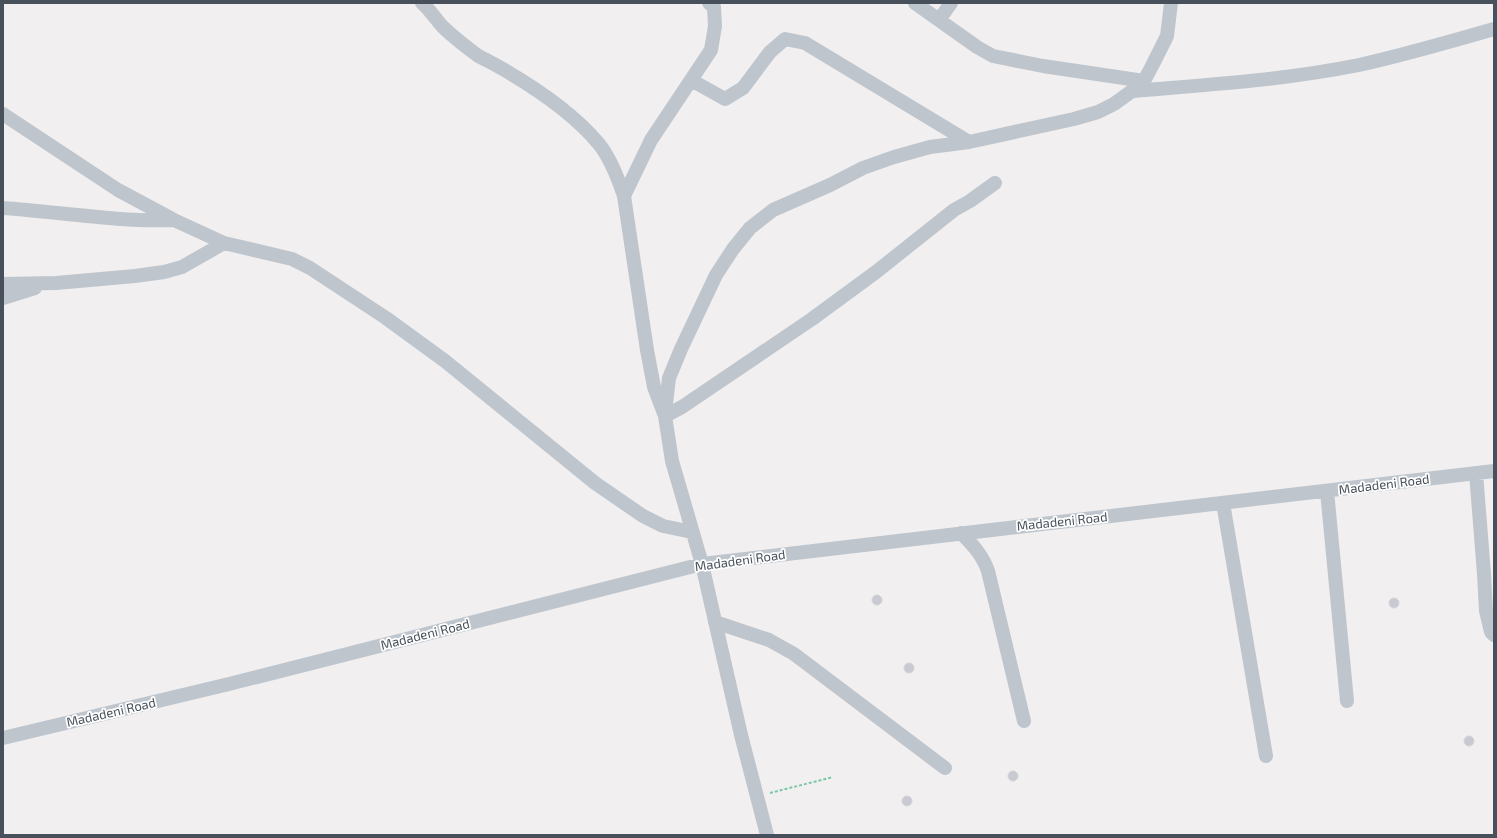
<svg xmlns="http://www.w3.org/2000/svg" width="1497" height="838" font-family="'Exo 2',sans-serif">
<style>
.building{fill:#c9cad1;stroke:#d3d4da}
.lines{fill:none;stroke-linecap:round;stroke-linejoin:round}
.path{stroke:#7ac8a7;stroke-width:2;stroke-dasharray:3 2;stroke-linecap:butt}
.minor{stroke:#bec5cd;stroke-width:14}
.labels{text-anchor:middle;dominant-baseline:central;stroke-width:3.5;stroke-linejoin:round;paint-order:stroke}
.street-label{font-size:13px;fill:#48505b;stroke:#fff}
</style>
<rect width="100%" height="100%" fill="#f1efef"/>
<path class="building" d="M872 600a5 5 0 1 1 10 0a5 5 0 1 1-10 0Z
M1389 603a5 5 0 1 1 10 0a5 5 0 1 1-10 0Z
M904 668a5 5 0 1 1 10 0a5 5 0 1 1-10 0Z
M1464 741a5 5 0 1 1 10 0a5 5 0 1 1-10 0Z
M1008 776a5 5 0 1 1 10 0a5 5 0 1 1-10 0Z
M902 801a5 5 0 1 1 10 0a5 5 0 1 1-10 0Z"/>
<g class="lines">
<path class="path" d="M770,793L833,777"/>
<path class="minor" d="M422,3C430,10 435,18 442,26C452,36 465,46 477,55C485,60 493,63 501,68C534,87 575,115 599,144C611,159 618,178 624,196L647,350L654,387L665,416L672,461L702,564L741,735L767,835
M915,3L977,47L993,56L1043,66L1144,81
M939,20L951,3
M691,80L725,99L743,88L770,52L785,39L805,43L969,142
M1132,91C1207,85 1284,80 1359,65C1404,55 1449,42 1494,29
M3,114L118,190L174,220L224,243L292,259L310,268L386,318L445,361L595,483L643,516L663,526L692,532
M624,196L651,140L711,50L715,26L714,7L709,3
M3,208C60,212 117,222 174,220
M3,284L56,283L135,276L164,272L182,267L224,243
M3,298L35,288
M665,412L669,378L681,349L716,275L733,249L750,228L773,210L830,185L863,168L894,157L930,147L969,142L1074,119L1098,112L1114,104L1132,91L1144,81L1153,64L1167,36L1171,3
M665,416L682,407L812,319L876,272L954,210L970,201L995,183
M1476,473L1484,574L1486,611L1491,632L1494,635
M1327,491L1347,701
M1223,503L1266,756
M961,533C973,545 983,556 988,571L1024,721
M715,622L769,640L794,654L945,768
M3,738L229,684L702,564L1494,471"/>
</g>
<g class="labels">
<g class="street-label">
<text transform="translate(1384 484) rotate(-7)">Madadeni Road</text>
<text transform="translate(1062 521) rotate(-6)">Madadeni Road</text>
<text transform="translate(740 560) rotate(-8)">Madadeni Road</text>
<text transform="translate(425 634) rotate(-14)">Madadeni Road</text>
<text transform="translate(111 712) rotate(-13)">Madadeni Road</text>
</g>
</g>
<rect width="1497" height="838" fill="none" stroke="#48505b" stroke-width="8"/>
</svg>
